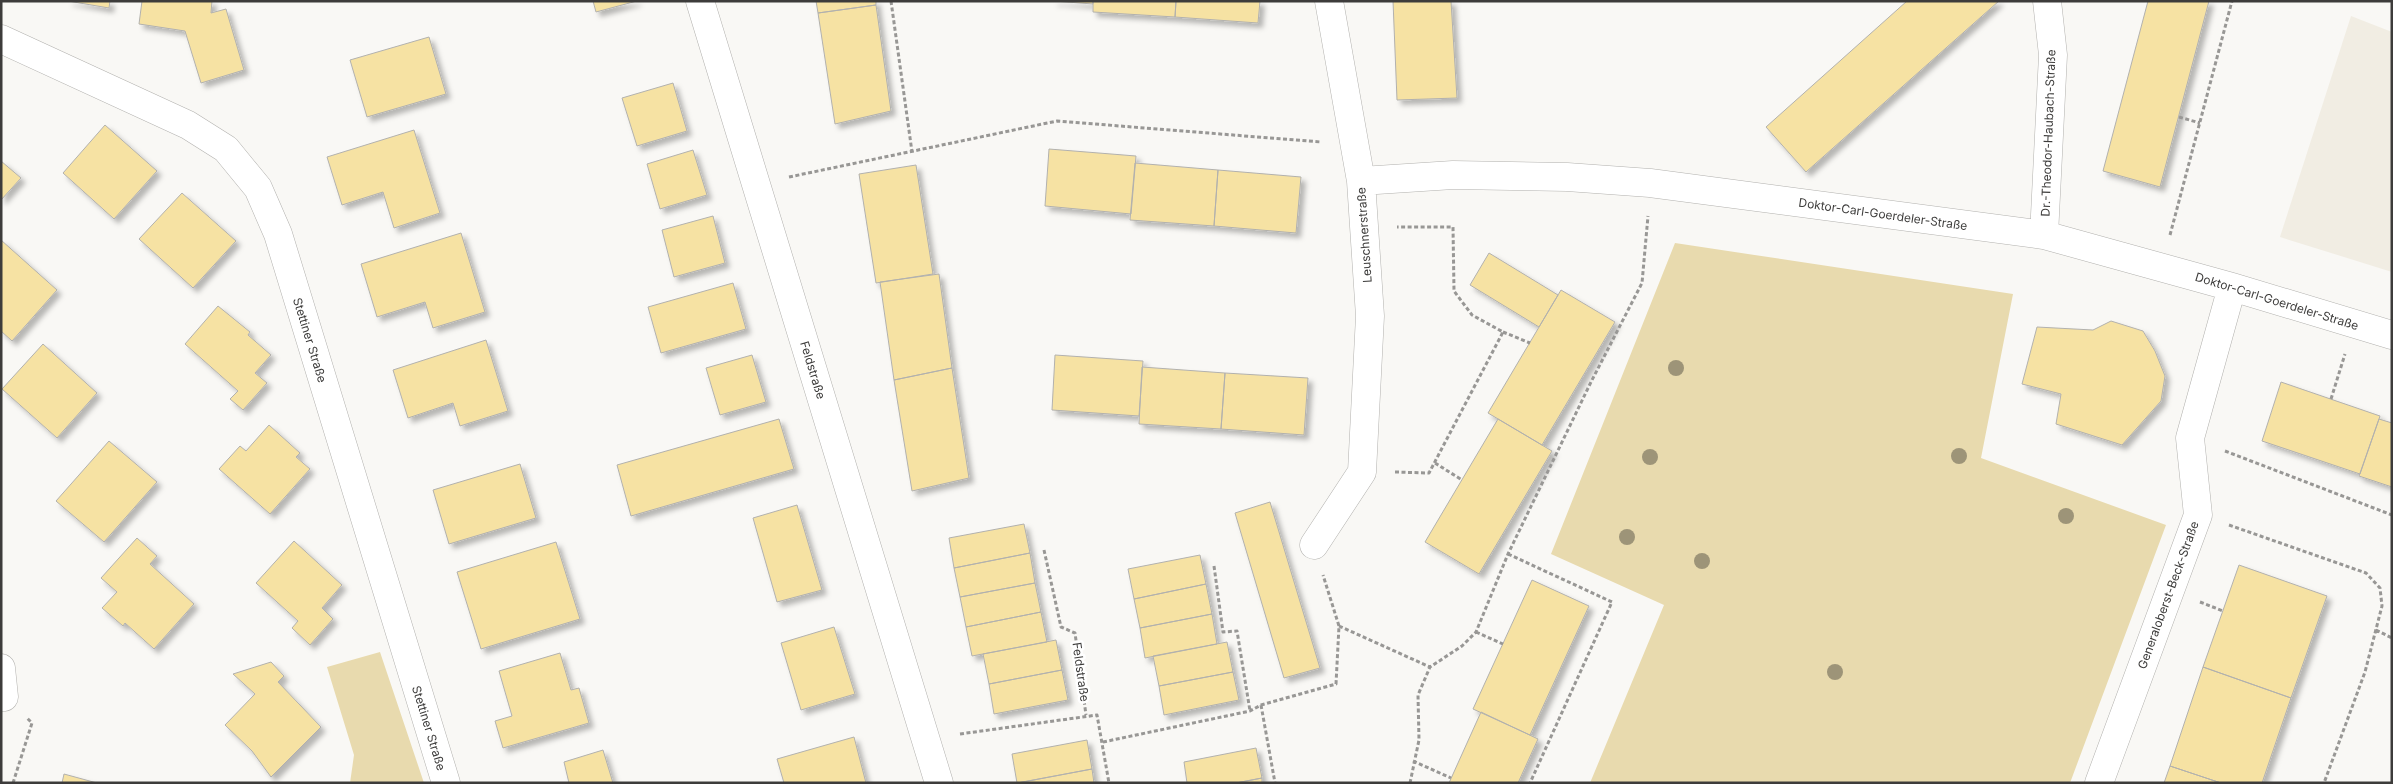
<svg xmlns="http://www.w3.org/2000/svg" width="2393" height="784" font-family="Inter,sans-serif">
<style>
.built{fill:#f1ede3}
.green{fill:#e8daae}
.building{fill:#f6e2a3;stroke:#b2b1ae;filter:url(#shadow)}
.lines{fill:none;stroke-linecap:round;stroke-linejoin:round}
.minor-casing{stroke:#b2b1ae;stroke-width:29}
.path{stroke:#989795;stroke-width:3;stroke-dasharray:4 2.5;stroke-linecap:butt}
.minor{stroke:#fff;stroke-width:28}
.tree{fill:#9d9478}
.labels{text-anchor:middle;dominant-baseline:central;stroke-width:5;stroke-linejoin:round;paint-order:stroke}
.street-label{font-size:12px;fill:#3d3c3b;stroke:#fff}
</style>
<defs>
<filter id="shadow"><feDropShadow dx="4.5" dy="4.5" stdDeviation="2.5" flood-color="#0004"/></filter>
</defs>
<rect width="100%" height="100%" fill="#f9f8f5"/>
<path class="built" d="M2351,16L2392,32V272L2280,237Z"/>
<path class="green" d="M1675,243L2013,294L1981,458L2166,525L2070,783H1590L1664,605L1551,554Z
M380,652L424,783H350L354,755L327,667Z"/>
<path class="building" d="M68,1H110L109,8Z
M142,1H212L211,13L226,9L244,70L201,83L185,31L139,24Z
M593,1H637L596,12Z
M816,1H876V5L818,13Z
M1053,1H1093V4Z
M1093,1H1176L1175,17L1093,12Z
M1176,1H1260L1258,23L1175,17Z
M1393,1H1451L1457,98L1397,100Z
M1907,1H1999L1806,172L1766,127Z
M2148,1H2209L2160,187L2103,171Z
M876,5L891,111L835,124L818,13Z
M429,37L446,94L367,117L350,60Z
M673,83L687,131L637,146L622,98Z
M105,125L157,171L114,219L63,173Z
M414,130L440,213L394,228L383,192L342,205L327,157Z
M1049,149L1136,156L1131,214L1045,206Z
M693,150L707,195L660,209L647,164Z
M1,161L21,178L1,200Z
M1135,163L1218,170L1214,226L1130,220Z
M916,165L933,274L876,283L859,174Z
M1218,170L1301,177L1296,233L1214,226Z
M182,193L236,241L193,288L139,239Z
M713,216L725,263L674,277L662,230Z
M461,233L485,312L433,328L425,302L377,317L361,264Z
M1,240L57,290L12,341L1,331Z
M1489,253L1558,295L1539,327L1470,285Z
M939,274L952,368L894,380L880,282Z
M733,283L746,329L661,353L648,307Z
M1561,290L1615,322L1542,445L1488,413Z
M218,306L250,332L248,335L271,355L255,373L267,383L243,410L230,399L238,391L185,344Z
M2111,321L2143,331L2155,351L2165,376L2161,401L2122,445L2056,424L2061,394L2022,384L2037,327L2093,330Z
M486,340L508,411L460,426L453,403L408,418L393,370Z
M43,344L97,393L57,438L2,389Z
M752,355L766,402L720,415L706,368Z
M1055,355L1143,361L1139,416L1052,410Z
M1142,367L1225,373L1221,429L1139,424Z
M952,368L969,478L912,491L894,380Z
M1225,373L1308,378L1304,435L1221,429Z
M2281,382L2380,416L2360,474L2262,441Z
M779,419L794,469L631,516L617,465Z
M1498,419L1552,451L1479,574L1425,542Z
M2379,419L2392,423V487L2359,476Z
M269,425L300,453L296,457L310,469L270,514L219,469L240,446L246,451Z
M109,441L157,482L104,542L56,501Z
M520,464L536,518L449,544L433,490Z
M1270,502L1320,668L1284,678L1235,513Z
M797,505L822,590L777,602L753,518Z
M1024,524L1030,553L954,568L949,538Z
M137,538L157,556L150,564L194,604L154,649L125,623L123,626L102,608L117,592L101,578Z
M294,541L342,585L322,608L333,619L310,645L292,628L298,621L256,583Z
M556,542L580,619L481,649L457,572Z
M1030,553L1035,583L960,597L954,568Z
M1200,555L1206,584L1134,599L1128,569Z
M2239,565L2327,596L2291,698L2203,667Z
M1532,580L1589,606L1530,735L1473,709Z
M1035,583L1041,612L966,627L960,597Z
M1206,584L1212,614L1140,628L1134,599Z
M1041,612L1047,642L972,656L966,627Z
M1212,614L1217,644L1145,658L1140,628Z
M834,627L855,694L801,710L781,643Z
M1056,640L1062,670L989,684L983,654Z
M1227,642L1233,672L1159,686L1153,656Z
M560,653L571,690L579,688L589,723L503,748L495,721L512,716L499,671Z
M271,662L284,676L278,682L321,727L271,777L252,751L225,725L255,694L233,674Z
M2203,667L2291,698L2262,783H2221L2170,766Z
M1062,670L1068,700L994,714L989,684Z
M1233,672L1239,700L1164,715L1159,686Z
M1481,712L1538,739L1518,783H1449Z
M854,737L866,783H784L777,759Z
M1087,740L1092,769L1017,783L1012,754Z
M1256,748L1262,778L1236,783H1187L1184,762Z
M603,750L613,783H569L564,762Z
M2170,766L2221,783H2164Z
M1092,769L1094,783H1018Z
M64,774L97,783H62Z
M1262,778V783H1236Z"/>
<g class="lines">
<g class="minor-casing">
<path id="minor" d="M700,1L939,783
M1,39L188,125L226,149L258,188L278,234L446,783
M1361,181L1453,175L1567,177L1650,183L2044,235L2232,287L2392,335
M2044,235L2053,55L2047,1
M1314,545L1362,472L1370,316L1361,181L1329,1
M1,668L4,697
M2099,783L2198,515L2190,438L2232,287"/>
</g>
<path class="path" d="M891,1L912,152
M2179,117L2200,123
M789,177L1057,121L1321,142
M2170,235L2232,1
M1503,332L1530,343
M2331,399L2345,354
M2225,451L2392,515
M1435,463L1462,480
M1395,472L1429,473L1503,332L1472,315L1454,291L1453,227H1397
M2229,525L2366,573L2380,588L2382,606L2365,672L2324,783
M1044,550L1061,627L1075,633L1086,715
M1508,554L1612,602L1530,783
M1214,566L1223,632L1237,631L1250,711
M2200,602L2223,611
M1339,626L1430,667L1462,646L1476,632L1508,554L1591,382L1642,283L1648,216
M2376,630L2392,638
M1476,632L1503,644
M1261,705L1275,783
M960,734L1097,715L1109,783
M1103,742L1250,711L1261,705L1336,684L1339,626L1323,575
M1413,761L1451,778
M13,783L32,723L27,718
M1410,783L1419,740L1418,695L1430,667"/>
<use href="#minor" class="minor"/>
</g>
<g class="tree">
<circle cx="1676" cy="368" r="8"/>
<circle cx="1959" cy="456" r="8"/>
<circle cx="1650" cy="457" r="8"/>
<circle cx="2066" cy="516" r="8"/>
<circle cx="1627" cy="537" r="8"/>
<circle cx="1702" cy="561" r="8"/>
<circle cx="1835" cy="672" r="8"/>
</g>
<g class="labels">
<g class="street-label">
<text transform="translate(2048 133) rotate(-88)">Dr.-Theodor-Haubach-Straße</text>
<text transform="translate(1883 214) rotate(8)">Doktor-Carl-Goerdeler-Straße</text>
<text transform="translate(1364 235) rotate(-94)">Leuschnerstraße</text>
<text transform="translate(2277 301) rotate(17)">Doktor-Carl-Goerdeler-Straße</text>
<text transform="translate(310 340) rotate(73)">Stettiner Straße</text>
<text transform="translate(813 370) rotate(73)">Feldstraße</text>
<text transform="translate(2168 595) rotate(-70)">Generaloberst-Beck-Straße</text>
<text transform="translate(1081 672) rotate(82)">Feldstraße</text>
<text transform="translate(429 728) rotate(73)">Stettiner Straße</text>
</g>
</g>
<rect width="2393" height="784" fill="none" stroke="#3d3c3b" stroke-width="5"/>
</svg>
